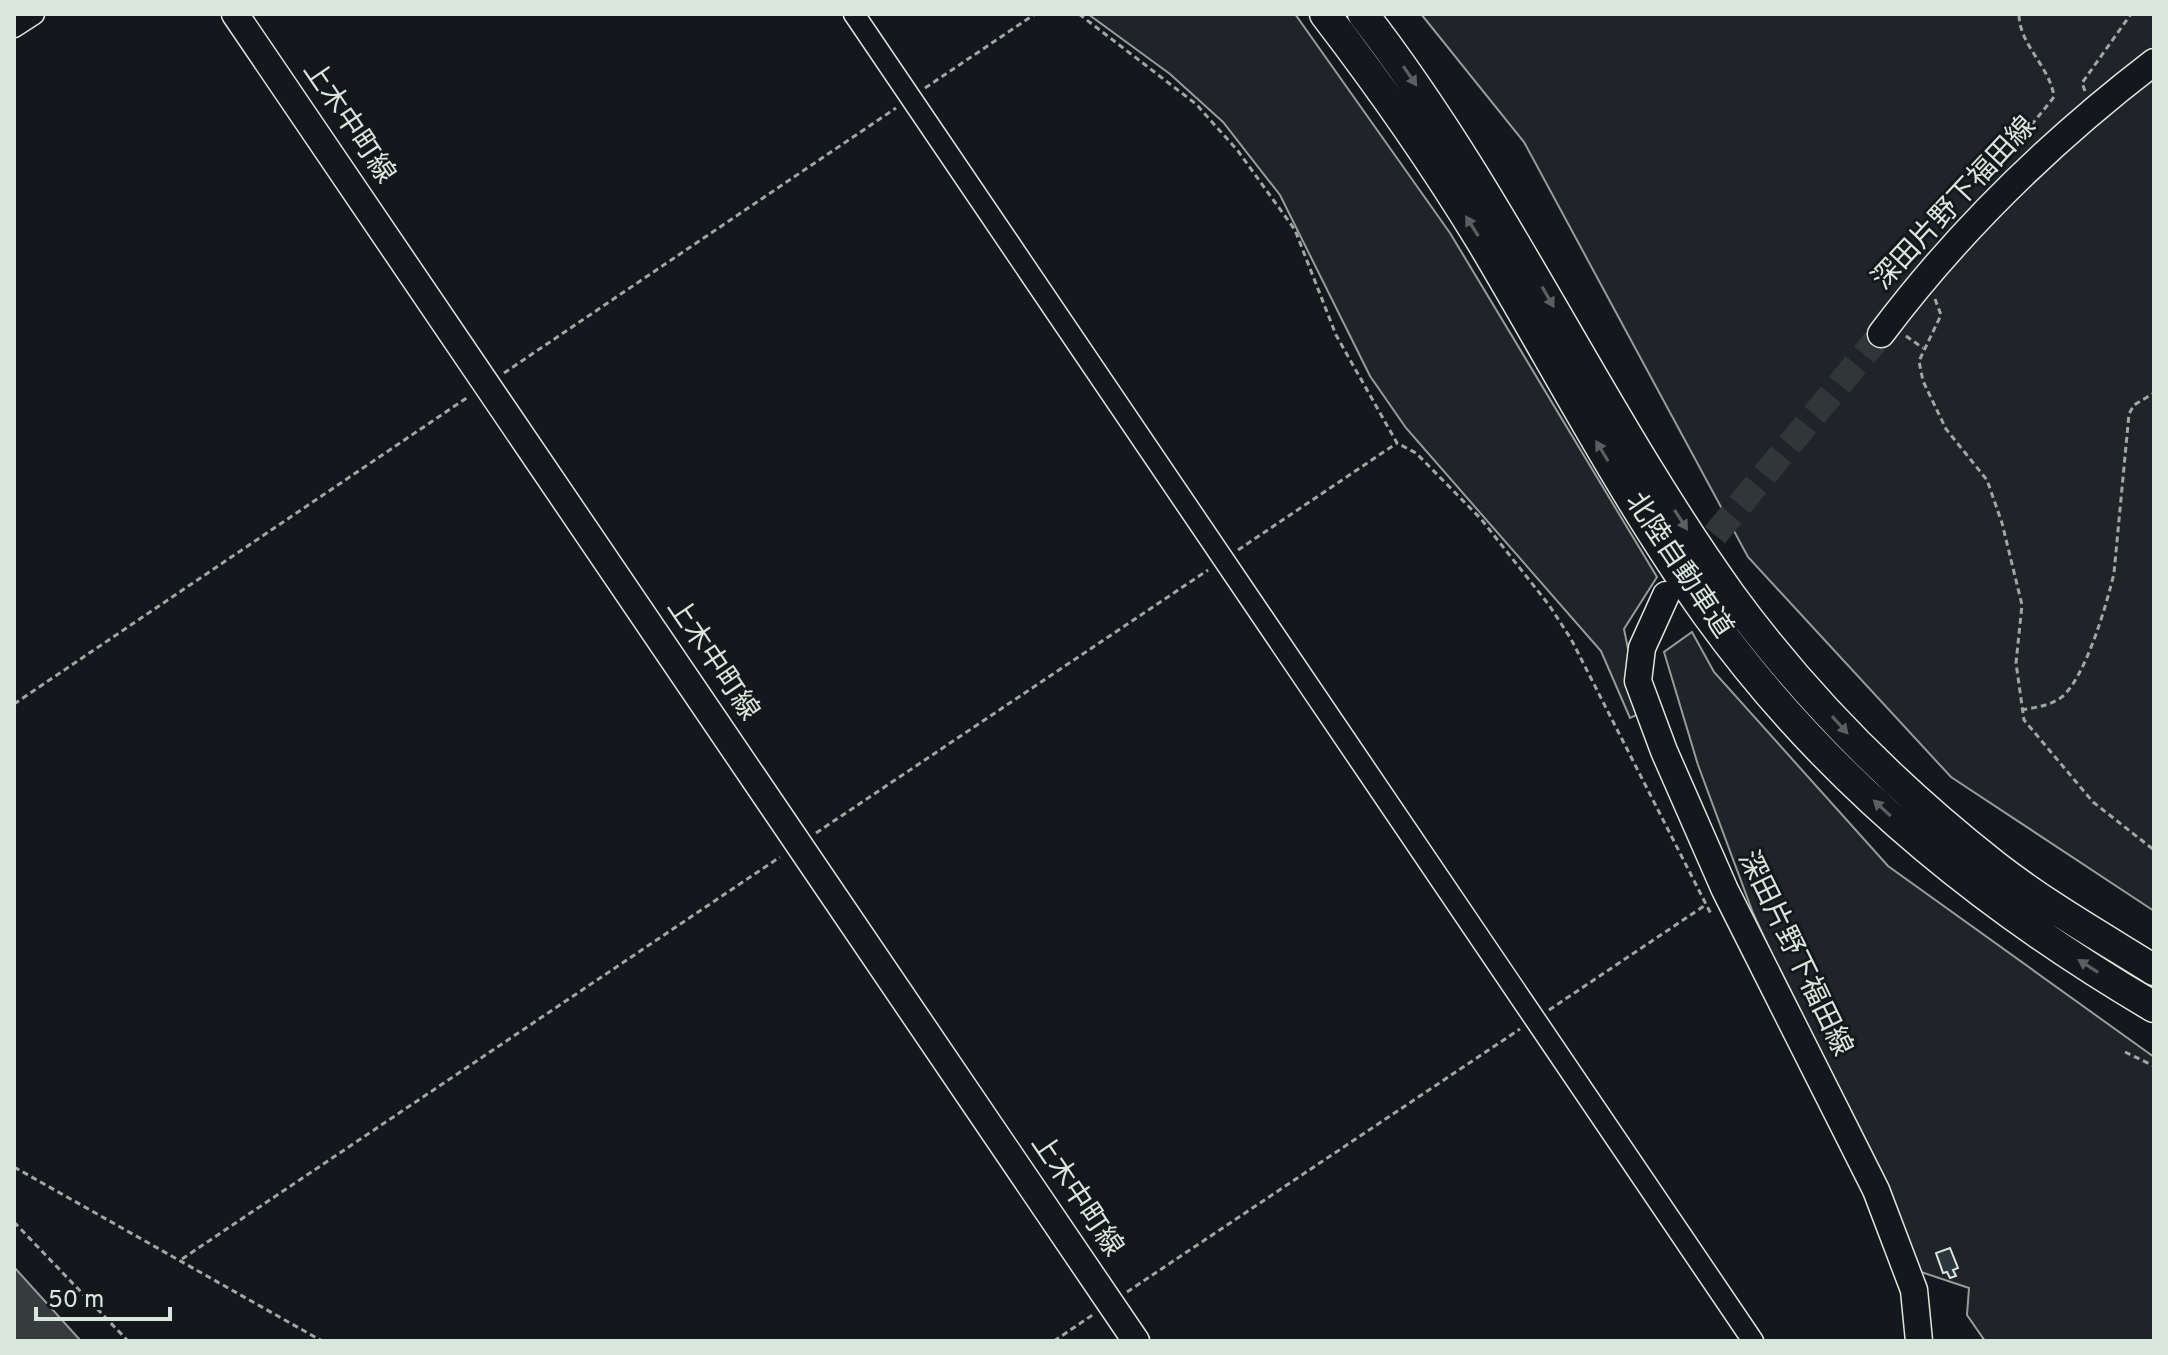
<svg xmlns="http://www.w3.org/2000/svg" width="2168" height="1355" font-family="Overpass,'Noto Sans JP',sans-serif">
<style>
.green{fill:#202428;stroke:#939e99;stroke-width:2}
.water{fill:#363b3e;stroke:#939e99;stroke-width:2}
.building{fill:#2c363c;stroke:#d8e6dc;stroke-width:2}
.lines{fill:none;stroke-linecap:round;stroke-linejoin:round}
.major-tunnel{stroke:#313739;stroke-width:26;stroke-dasharray:26 13;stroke-linecap:butt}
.minor-casing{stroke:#d8e6dc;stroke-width:23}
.major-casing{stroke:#d8e6dc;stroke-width:29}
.highway-casing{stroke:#d8e6dc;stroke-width:33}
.path{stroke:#9da8a2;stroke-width:3;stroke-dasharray:6 4;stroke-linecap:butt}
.minor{stroke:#14181c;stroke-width:20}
.major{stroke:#14181c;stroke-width:26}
.highway{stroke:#14181c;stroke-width:30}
.oneway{fill:#59605f}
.labels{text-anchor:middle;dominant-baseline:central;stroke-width:6;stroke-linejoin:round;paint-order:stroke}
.street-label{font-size:28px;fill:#d8e6dc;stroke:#14181c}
</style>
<rect width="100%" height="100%" fill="#14181c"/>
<path class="green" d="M1088,14H1295L1450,233L1657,577L1624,629L1641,713L1630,718L1601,651L1406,428L1370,376L1280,195L1223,122L1170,74Z
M1421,14H2154V911L1951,777L1748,557L1524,142Z
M1692,632L1714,672L1888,866L2154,1057V1341H1985L1967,1315L1969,1288L1918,1271L1753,913L1698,765L1664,652Z"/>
<path class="water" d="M14,1267L81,1341H14Z"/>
<path class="building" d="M1950,1248L1958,1268L1953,1270L1956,1276L1950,1278L1947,1272L1943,1273L1936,1253Z"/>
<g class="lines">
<path class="major-tunnel" d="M1690,565L1881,334"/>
<g class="minor-casing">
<path id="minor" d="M854,14L1753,1341
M14,27L34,14"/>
</g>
<g class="major-casing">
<path id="major" d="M235,14L1136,1341
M1881,334C1959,230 2051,141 2154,62
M1666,595L1642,648L1638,681L1664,751L1725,890L1876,1190L1914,1290L1919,1341"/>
</g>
<g class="highway-casing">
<path id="highway" d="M1325,14C1381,87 1434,163 1482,242C1556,366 1623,496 1707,614C1824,777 1982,906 2154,1007
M1363,14C1504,196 1597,409 1731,596C1805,697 1897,789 1995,866C2045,905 2101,937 2154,970"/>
</g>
<path class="path" d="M1079,14L1196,104L1238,151L1295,230L1336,335L1397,443L1416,453L1481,519L1549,605L1571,639L1712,916
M925,88L1035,14
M2085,91L2082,83L2131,14
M2000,164L2054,97C2050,66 2019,45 2019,14
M1935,299L1941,315L1919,361L1923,381L1946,429L1987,480L2002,523L2022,605L2016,663L2024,720L2093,802L2154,850
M1906,336L1923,348
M504,373L896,108
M1238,550L1397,443
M14,704L468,397
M2021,710C2037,707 2051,706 2063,696C2086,675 2107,604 2114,573L2129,414L2134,405L2154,393
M816,833L1208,570
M1549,1010L1704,906
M2125,1052L2154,1066
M14,1167L322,1341
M14,1222L128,1341
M182,1259L780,857
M1127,1292L1520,1029
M1054,1341L1094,1314"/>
<use href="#minor" class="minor"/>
<use href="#major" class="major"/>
<use href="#highway" class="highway"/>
</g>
<defs><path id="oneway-solid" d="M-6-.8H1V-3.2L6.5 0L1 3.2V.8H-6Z" transform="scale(2)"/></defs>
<g class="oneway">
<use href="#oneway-solid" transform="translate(1410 76) rotate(56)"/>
<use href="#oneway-solid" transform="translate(1472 226) rotate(-122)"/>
<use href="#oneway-solid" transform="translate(1548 297) rotate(60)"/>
<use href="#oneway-solid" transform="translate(1602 451) rotate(-121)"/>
<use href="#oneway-solid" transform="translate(1681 520) rotate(57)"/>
<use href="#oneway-solid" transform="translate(1840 725) rotate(48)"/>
<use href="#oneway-solid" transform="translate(1882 808) rotate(-137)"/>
<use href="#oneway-solid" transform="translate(2088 966) rotate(-148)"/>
</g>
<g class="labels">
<g class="street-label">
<text transform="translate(348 123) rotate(56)">上木中町線</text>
<text transform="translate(1955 204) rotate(-47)">深田片野下福田線</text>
<text transform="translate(1678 566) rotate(56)">北陸自動車道</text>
<text transform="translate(712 660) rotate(56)">上木中町線</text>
<text transform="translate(1794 954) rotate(64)">深田片野下福田線</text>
<text transform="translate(1076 1196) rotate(56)">上木中町線</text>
</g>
</g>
<rect width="2168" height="1355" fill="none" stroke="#d8e6dc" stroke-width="32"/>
<path d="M36 1307v12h134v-12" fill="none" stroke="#d8e6dc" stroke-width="4"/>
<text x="48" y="1307" font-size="24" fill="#d8e6dc" stroke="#14181c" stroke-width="6" paint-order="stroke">50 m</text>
</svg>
